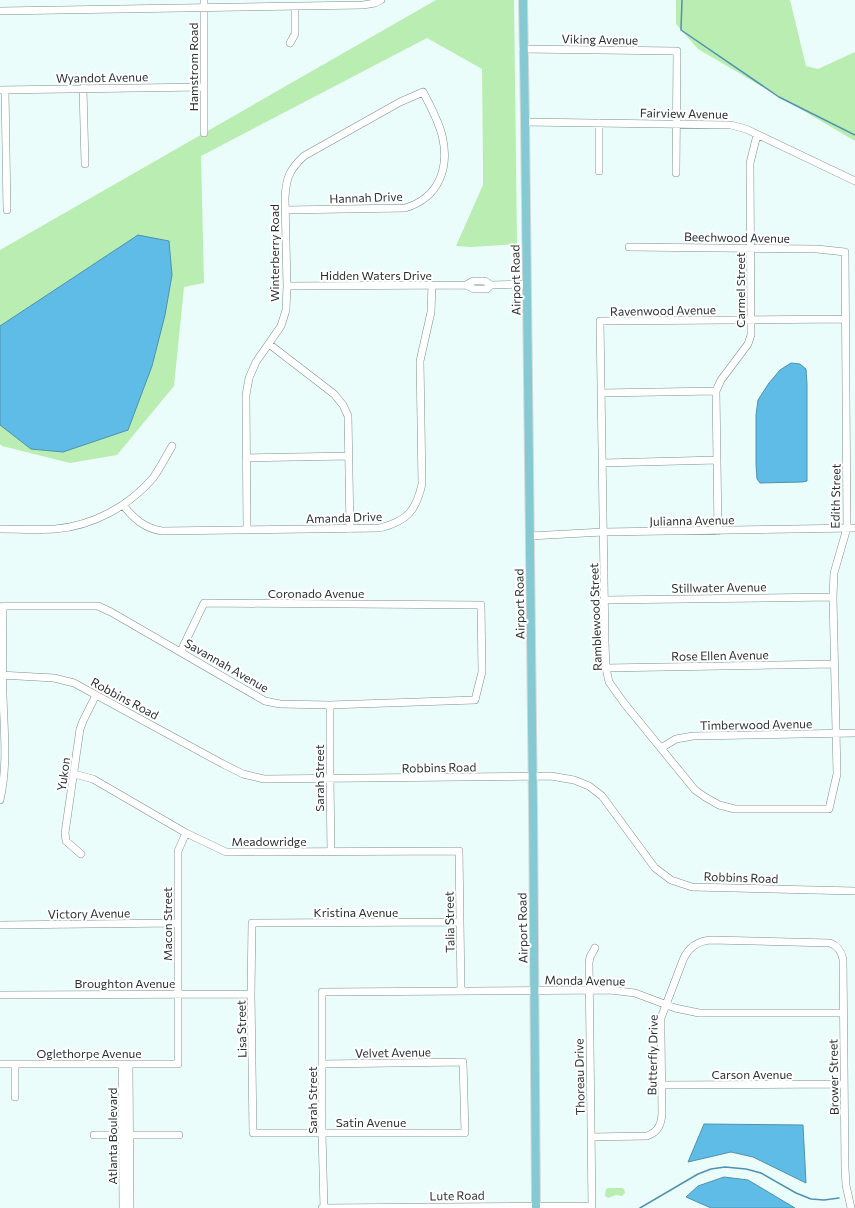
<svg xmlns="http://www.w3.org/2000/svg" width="855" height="1208" font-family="Commissioner,sans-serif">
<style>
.green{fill:#b9edb1}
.water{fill:#5fbce7;stroke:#4f92b0}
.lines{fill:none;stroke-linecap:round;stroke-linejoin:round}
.stream{stroke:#4f92b0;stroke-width:1.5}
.minor-casing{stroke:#7f908d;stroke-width:8}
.major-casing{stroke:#d8dada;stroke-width:10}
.minor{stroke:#fff;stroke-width:7}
.major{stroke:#85c9d3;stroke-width:8}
.labels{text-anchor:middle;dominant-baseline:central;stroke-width:4;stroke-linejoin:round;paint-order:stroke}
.street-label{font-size:12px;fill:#29302f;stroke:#fff}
</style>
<rect width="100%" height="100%" fill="#ebfdfa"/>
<path class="green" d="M436,0H514L517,244L471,247L456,246L483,185V166L482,69L427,38L201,156L204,283L184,287L174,386L117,455L70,463L2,446L0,444V250Z
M676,0H790L806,66L818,69L855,52V141L698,49L676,24Z
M609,1188H622L624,1189L625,1193L622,1196L616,1195L608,1198L605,1196C606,1192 604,1189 609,1188Z"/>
<path class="water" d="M138,235L169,241L172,275L165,315L152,366L128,430L63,452L31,449L0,425V326Z
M791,363L800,364L806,369L807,384V481L802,482L760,483L757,479L756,464V415L758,400L769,383L780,370Z
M704,1124L803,1125L806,1183L753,1157L731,1152L688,1162Z
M724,1177L748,1180L795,1208H711L686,1197L698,1186Z"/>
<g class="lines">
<path class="stream" d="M682,0L681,30L779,97L855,135
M640,1208L698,1174L711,1169L725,1167L746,1169L761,1173L796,1193L811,1199L824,1200L839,1198"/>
<g class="minor-casing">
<path id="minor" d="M0,11L363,5L375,3L381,0
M290,43L295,34V7
M523,49L677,51L676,173
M83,88L85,164
M0,90L203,87
M5,90L7,210
M525,122L731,125L746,129L855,181
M204,133V0
M599,171V123
M629,247L817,249L845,252L847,528L834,573L833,597L837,774L829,809H735L719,805L705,797L695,790L624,703L609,682L606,668L605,643L600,321L845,319
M466,285L473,281H485L491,285L527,284
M287,286L466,285L474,289H487L491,285
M269,344L334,394L343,405L348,416L350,529
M602,393L716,391
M246,458L349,456
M603,463L717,460
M123,505C134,519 144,528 162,531L380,528C407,521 416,511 422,484L420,361L431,312L432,285
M0,529C18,529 37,530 55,529C93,526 129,506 153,478C160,468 166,457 172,446
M247,529L246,395L249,378L256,362L281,326L286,310L287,286L285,198C286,178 289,170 304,156L400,102L423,92C430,105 438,120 442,135C450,168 439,198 405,208L286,210
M718,531L716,391L721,380L748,344L751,335L750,163L757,135
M530,536L603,532L855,528
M605,600L833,597
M606,668L834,664
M0,675L54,678L74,683L223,764L243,774L264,779L551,776L574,780L589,786L602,796L655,868L671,880L692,887L855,891
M330,705V779L331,852
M661,748L676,739L693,736L855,733
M74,774L93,779L186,833L226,852L459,851L461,991
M0,800C8,765 4,731 3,695C2,666 3,636 3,606H98L111,612L265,701L280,704L330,705L475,700L482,672L481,605L204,603L181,651
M81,854L66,841L65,833L80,729L83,721L96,695
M0,925L178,923
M0,995L251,994
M0,1064H178V851L186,833
M15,1064V1097
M122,1064L123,1208
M129,1064L130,1208
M323,1064L463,1062L465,1133H253L251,994L252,923L460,922
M661,1085L844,1084
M94,1135H179
M591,1137L647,1136C658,1132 661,1125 662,1114L661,1034V1018L683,960C688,948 698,941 711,940L830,943C838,946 841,951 843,959L845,1168L846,1185L851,1208
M322,1208L592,1206
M324,1208L322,1133V992L610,990L635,993L675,1008L699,1013H843
M592,1208L589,963L590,957L595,948"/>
</g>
<g class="major-casing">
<path id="major" d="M523,0L525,122L533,808L536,1208"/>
</g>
<use href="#minor" class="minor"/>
<use href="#major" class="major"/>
</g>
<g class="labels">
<g class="street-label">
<text transform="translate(600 39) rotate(1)">Viking Avenue</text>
<text transform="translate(193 67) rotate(-90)">Hamstrom Road</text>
<text transform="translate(102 77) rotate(-1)">Wyandot Avenue</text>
<text transform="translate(684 113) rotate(1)">Fairview Avenue</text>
<text transform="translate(366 197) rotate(-2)">Hannah Drive</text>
<text transform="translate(737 237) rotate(1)">Beechwood Avenue</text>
<text transform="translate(274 253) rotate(-90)">Winterberry Road</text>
<text x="376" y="275">Hidden Waters Drive</text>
<text transform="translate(515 280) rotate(-91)">Airport Road</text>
<text transform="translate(740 290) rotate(-90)">Carmel Street</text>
<text transform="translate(663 310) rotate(-1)">Ravenwood Avenue</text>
<text transform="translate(835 496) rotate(-89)">Edith Street</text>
<text transform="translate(344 517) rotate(-2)">Amanda Drive</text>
<text transform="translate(692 520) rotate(-1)">Julianna Avenue</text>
<text transform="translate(719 587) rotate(-1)">Stillwater Avenue</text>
<text x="316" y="593">Coronado Avenue</text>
<text transform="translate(519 604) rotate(-91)">Airport Road</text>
<text transform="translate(595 617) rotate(-92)">Ramblewood Street</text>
<text transform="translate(720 655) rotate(-1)">Rose Ellen Avenue</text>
<text transform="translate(227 665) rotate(30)">Savannah Avenue</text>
<text transform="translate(125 698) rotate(28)">Robbins Road</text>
<text transform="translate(756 724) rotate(-1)">Timberwood Avenue</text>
<text transform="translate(439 767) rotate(-1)">Robbins Road</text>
<text transform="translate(63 774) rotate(-82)">Yukon</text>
<text transform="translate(319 778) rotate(-90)">Sarah Street</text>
<text x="269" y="841">Meadowridge</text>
<text transform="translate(741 877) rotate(2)">Robbins Road</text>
<text x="356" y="912">Kristina Avenue</text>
<text transform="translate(89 913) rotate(-1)">Victory Avenue</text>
<text transform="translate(449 922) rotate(-91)">Talia Street</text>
<text transform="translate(167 924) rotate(-90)">Macon Street</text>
<text transform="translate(522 928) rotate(-91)">Airport Road</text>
<text transform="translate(585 980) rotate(1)">Monda Avenue</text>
<text x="125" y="983">Broughton Avenue</text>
<text transform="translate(241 1029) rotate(-91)">Lisa Street</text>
<text transform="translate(393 1052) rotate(-1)">Velvet Avenue</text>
<text x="89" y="1053">Oglethorpe Avenue</text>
<text transform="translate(652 1055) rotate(-89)">Butterfly Drive</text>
<text x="752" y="1074">Carson Avenue</text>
<text transform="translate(579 1077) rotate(-91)">Thoreau Drive</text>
<text transform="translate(833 1077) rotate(-91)">Brower Street</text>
<text transform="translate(312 1100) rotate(-90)">Sarah Street</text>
<text x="371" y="1122">Satin Avenue</text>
<text transform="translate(112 1136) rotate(-90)">Atlanta Boulevard</text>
<text transform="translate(457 1195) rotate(-1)">Lute Road</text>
</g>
</g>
</svg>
